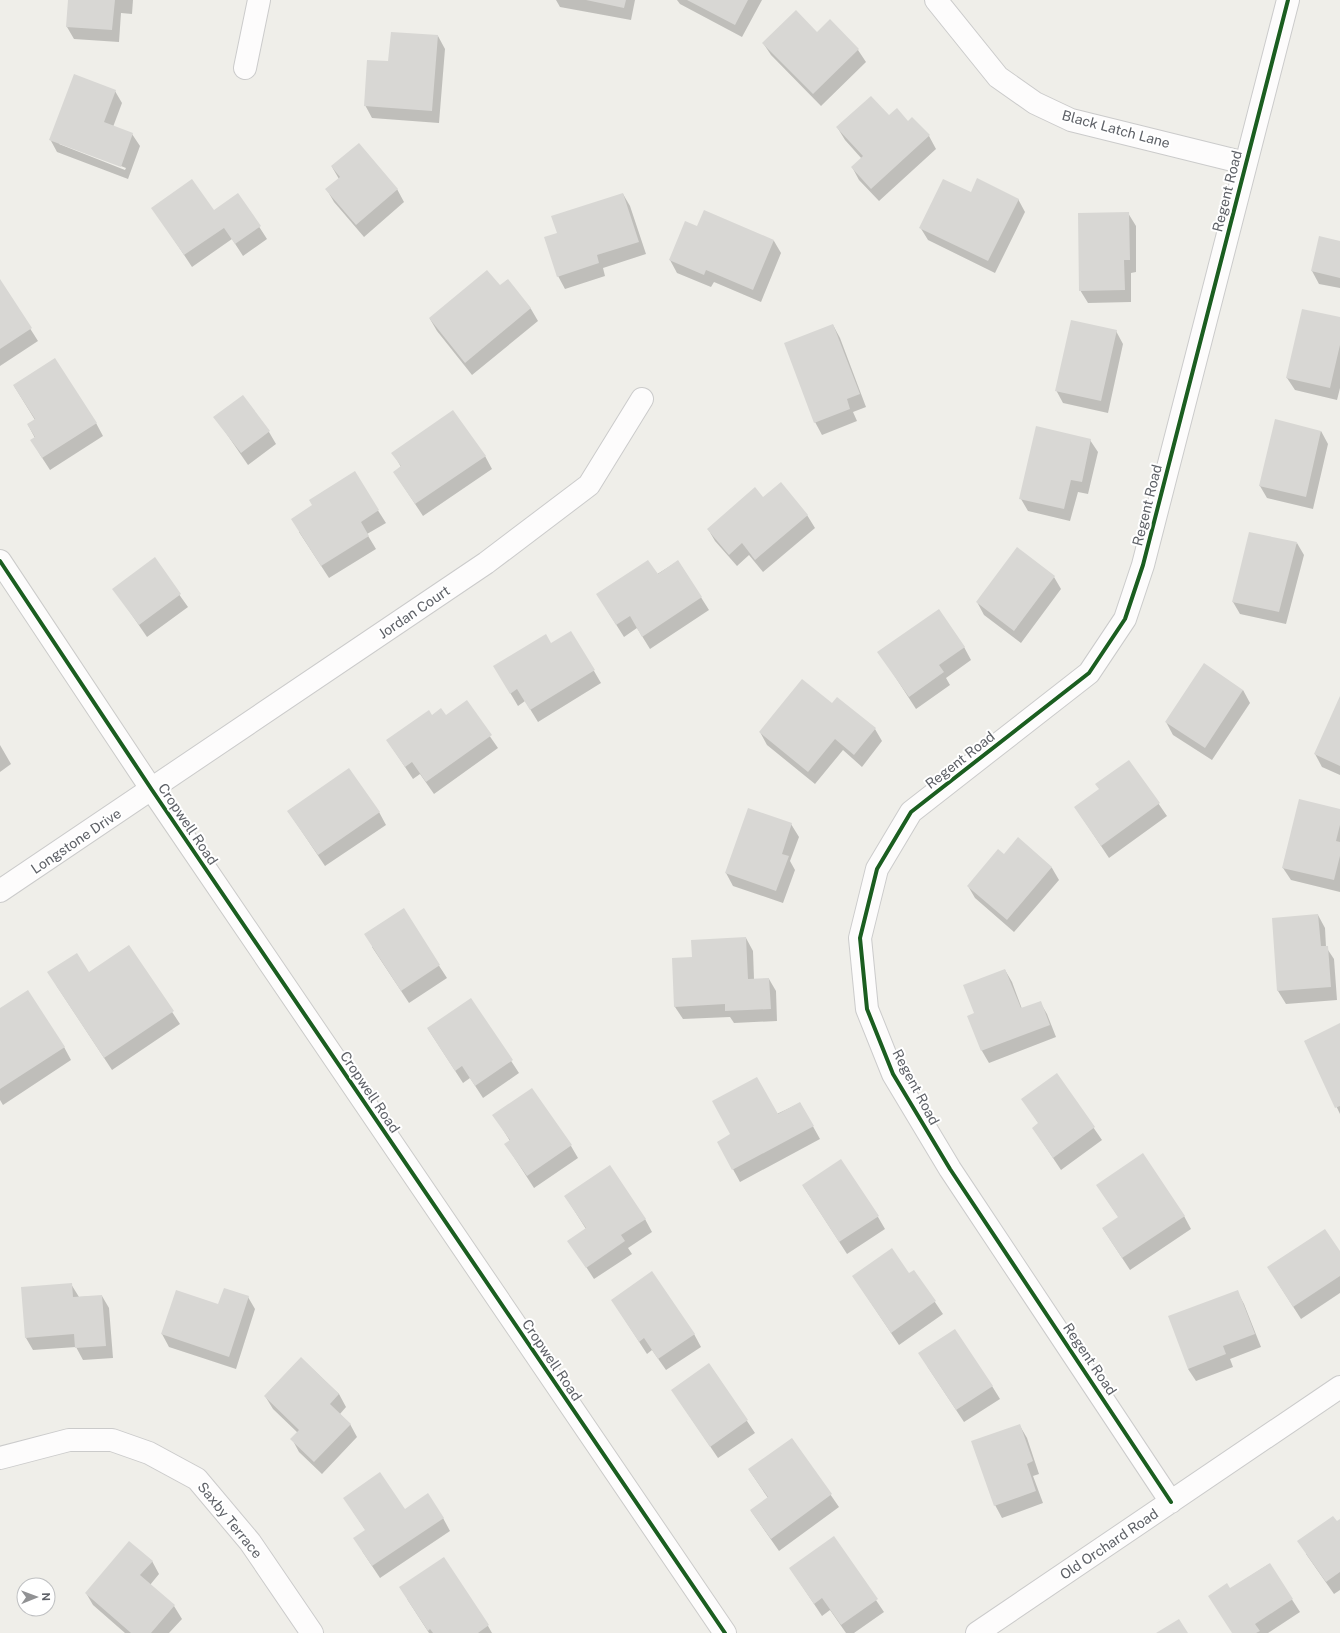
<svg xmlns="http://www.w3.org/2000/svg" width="1340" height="1633" font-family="'Public Sans',sans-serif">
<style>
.shadow{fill:#0003;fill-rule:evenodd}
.building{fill:#d8d7d4}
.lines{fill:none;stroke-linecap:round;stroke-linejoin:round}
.street-casing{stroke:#cbcbcb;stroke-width:24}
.secondary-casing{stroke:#cbcbca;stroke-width:24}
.street{stroke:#fdfcfc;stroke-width:22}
.secondary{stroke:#fdfcfc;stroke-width:22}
.cycleway-casing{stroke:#fff;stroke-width:6}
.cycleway{stroke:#1b5e20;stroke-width:4}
.labels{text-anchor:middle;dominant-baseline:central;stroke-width:4;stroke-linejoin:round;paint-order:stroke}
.street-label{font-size:14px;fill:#5e6167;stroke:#fff}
</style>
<rect width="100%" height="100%" fill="#efeee9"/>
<path class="shadow" d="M69,0H133L132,14L121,13L119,42L74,39L67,27Z
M556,0H635L631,20L560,7Z
M677,0H762L742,37L680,4Z
M830,21L858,50L866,62L821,106L771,55L763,43L817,34Z
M438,36L445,49L439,123L372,118L365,105Z
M115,91L122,103L113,127L132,134L140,146L128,179L57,152L50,139ZM59,142L126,168L125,170L59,144Z
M889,117L908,122L929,136L936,149L879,201L859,180L852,167L862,159L845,140L837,127Z
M332,167L397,189L404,202L364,237L334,202L327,190L339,179Z
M238,194L267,239L243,256L232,239L192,267L153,208L214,211Z
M623,194L630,206L646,254L603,268L605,276L565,289L558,276V234Z
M971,194L1018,199L1025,212L995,273L928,240L920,227Z
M1128,213L1136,226V272L1131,273V302L1088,303L1080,290Z
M697,227L774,241L781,253L761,302L714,282L711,287L677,273L670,260Z
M1340,242V288L1319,284L1312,271Z
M507,280L531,309L538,321L472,375L437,331L430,319L500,287Z
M0,281L38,341L0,366Z
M1340,318V388L1337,400L1295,390L1287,378Z
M833,325L840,338L866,407L853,412L857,421L822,435L815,422Z
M1116,331L1123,344L1108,413L1063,403L1056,390Z
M14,386L96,423L103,436L50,470L39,453L35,438L28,425L35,420Z
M215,417L269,432L276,444L248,465Z
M1321,431L1328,444L1313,509L1267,498L1260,486Z
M1090,440L1098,452L1088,494L1078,492L1070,521L1028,511L1021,499Z
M393,453L485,456L492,469L423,516L394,472L401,467Z
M354,473L386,523L367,534L376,549L329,578L299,532L313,506Z
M763,499L807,515L815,528L763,572L749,555L737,566L715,541L708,529Z
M1297,543L1304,555L1286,624L1240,614L1233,602Z
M154,559L188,607L147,637L114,589Z
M678,561L709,610L650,649L637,628L624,637L605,607Z
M1054,577L1061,589L1021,643L984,615L977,602Z
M551,644L594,671L601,683L538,722L525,701L518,706L502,679Z
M964,647L971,660L946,678L950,685L916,709L879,652Z
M1243,690L1250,703L1212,760L1173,735L1166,722Z
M1340,699V775L1322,767L1315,754Z
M466,702L498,748L434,794L420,774L413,779L387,740L432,716L446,717Z
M832,704L875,729L882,741L862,767L843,750L815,784L767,745L760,732Z
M0,745L11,764L0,772Z
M1129,761L1167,816L1109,858L1075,807L1100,790Z
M1340,810V892L1291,880L1283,868Z
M288,811L379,812L386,825L325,866Z
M791,824L799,837L790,861L795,870L783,903L733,886L726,873Z
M1018,839L1052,868L1059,880L1014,932L975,898L968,886L1004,856Z
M403,910L447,978L409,1003L372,947Z
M1318,915L1325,928L1326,947L1334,959L1337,1000L1286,1004L1278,991L1273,919Z
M746,938L753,951L754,979H769L776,991L777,1021L734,1023L730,1017L683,1019L675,1007L693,958Z
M129,946L180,1024L112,1070L56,985L89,973Z
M1005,970L1012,982L1022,1009L1040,1002L1047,1014L1056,1037L989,1063L982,1051L969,1016L976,1014Z
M471,1000L519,1073L483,1098L470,1078L463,1083L428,1029Z
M0,1009L64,1047L71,1060L3,1105L0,1100Z
M1340,1024V1114L1305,1041Z
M1057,1075L1102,1140L1061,1170L1033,1128L1039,1124L1023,1099Z
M800,1103L820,1139L740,1182L718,1142Z
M494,1115L571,1146L578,1158L534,1188L506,1145L510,1141Z
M1097,1185L1184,1216L1191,1229L1130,1270L1103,1229L1119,1218Z
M803,1186L878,1217L885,1229L847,1254Z
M565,1196L645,1219L652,1232L628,1248L632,1254L594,1279L569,1241L586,1229Z
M1340,1253V1293L1301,1319L1276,1280Z
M914,1271L943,1314L899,1345L853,1276L909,1275Z
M71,1284L79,1297L102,1296L109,1308L113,1358L83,1360L76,1347L33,1350L26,1338Z
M1237,1291L1244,1304L1261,1347L1230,1359L1233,1367L1196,1381L1188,1369Z
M248,1297L255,1309L236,1369L169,1347L162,1334L219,1306Z
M612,1300L694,1334L701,1347L666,1370L652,1350L647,1354Z
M301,1358L339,1394L346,1407L340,1414L350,1424L357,1437L322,1474L299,1452L292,1439L298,1433L273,1409L265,1396Z
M709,1364L755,1433L718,1458L680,1402Z
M927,1366L992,1386L1000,1399L964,1422Z
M1020,1426L1027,1438L1039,1474L1033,1476L1043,1503L1002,1518L995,1505Z
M792,1439L839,1507L779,1551L751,1511L768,1498L749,1470Z
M352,1510L443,1518L450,1531L380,1578L362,1551L366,1531Z
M1340,1520V1590L1334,1594L1306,1554Z
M834,1538L884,1612L854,1633H846L830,1610L822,1616L790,1568Z
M443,1558L488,1626L492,1633H429L407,1599Z
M152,1561L159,1574L150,1585L174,1606L182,1619L169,1633H125L93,1605L86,1593Z
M1269,1564L1300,1612L1268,1633H1232L1230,1589Z"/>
<path class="building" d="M68,0H115L112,30L66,27Z
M586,0H626L624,8Z
M687,0H748L735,25Z
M796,10L817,32L830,19L859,49L813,94L762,43Z
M391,32L438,35L432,111L364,106L367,60L388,61Z
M74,74L116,90L104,122L133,133L121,167L49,140Z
M871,96L889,115L897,108L908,121L912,117L930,135L871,189L851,167L863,156L836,127Z
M359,143L398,189L356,225L325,189L340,177L331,166Z
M977,178L1019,199L988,261L919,228L943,179L971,192Z
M192,179L214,210L238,193L261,226L235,244L224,228L184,255L151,208Z
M623,193L639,242L597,255L599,263L557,277L544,237L557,233L551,216Z
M704,210L774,240L753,290L706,270L704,275L669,260L685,221L697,226Z
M1129,212L1130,260H1124L1125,290L1079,291L1078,213Z
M1319,236L1340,241V278L1311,271Z
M487,270L500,285L508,279L531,308L465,363L429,318Z
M0,279L32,328L0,349Z
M1302,309L1340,317V345L1330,388L1286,378Z
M1071,320L1117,330L1101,401L1055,391Z
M833,324L860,394L847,399L850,409L814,423L784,343Z
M55,358L97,423L42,458L30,440L35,437L27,424L35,419L13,385Z
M243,395L270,431L241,453L213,417Z
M453,410L486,456L415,504L393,472L401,466L391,453Z
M1275,419L1321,431L1306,497L1259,486Z
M1036,426L1091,439L1082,482L1071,480L1064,509L1019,499Z
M355,471L379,510L361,522L369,536L321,566L291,519L312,505L309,500Z
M781,482L808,515L755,560L742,543L729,555L707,529L755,487L763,497Z
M1249,532L1297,542L1279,612L1232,602Z
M1017,547L1055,576L1014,631L976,602Z
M155,557L181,594L139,625L112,589Z
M648,560L658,574L678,560L702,597L642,637L630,616L616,625L596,594Z
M939,609L965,647L939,665L944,672L909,697L877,652Z
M571,631L595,670L530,710L517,689L510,694L493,666L546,634L551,643Z
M1204,663L1243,690L1205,748L1165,722Z
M802,679L832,703L837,697L876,728L854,755L835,739L808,772L759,732Z
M1340,696V766L1314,754Z
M467,700L492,735L426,782L412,762L405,767L386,740L429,710L432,715L441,708L446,715Z
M1129,760L1160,803L1101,846L1074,807L1099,789L1095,784Z
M349,768L380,812L318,855L287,811Z
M1299,799L1340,809V825L1336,841L1340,842V856L1334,880L1282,868Z
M748,808L792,823L782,854L789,856L776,891L725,873Z
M1018,837L1052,867L1007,920L967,886L998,849L1004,854Z
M404,908L440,965L401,991L364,934Z
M1318,914L1321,946H1328L1331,987L1277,991L1272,918Z
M746,937L748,979L769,978L771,1009L725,1011V1004L674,1007L672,958L692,957L691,940Z
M129,945L174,1011L104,1058L47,972L77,953L89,972Z
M1005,969L1021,1008L1041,1001L1050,1025L981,1051L967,1016L974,1013L963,985Z
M28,990L65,1047L0,1089V1008Z
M471,998L513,1060L475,1086L462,1066L455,1071L427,1028Z
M1340,1023V1106L1335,1108L1304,1041Z
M1057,1073L1095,1127L1053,1158L1032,1128L1038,1123L1021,1099Z
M757,1077L778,1114L800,1102L814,1126L732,1170L717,1142L730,1134L712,1101Z
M532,1088L572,1145L527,1176L504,1144L510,1140L492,1115Z
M1143,1153L1185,1216L1122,1258L1102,1228L1118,1217L1096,1185Z
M841,1159L879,1216L839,1242L802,1185Z
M610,1165L646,1219L621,1235L625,1241L586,1268L567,1241L586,1228L564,1196Z
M1325,1229L1340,1251V1276L1293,1307L1267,1267Z
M892,1248L909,1273L914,1270L936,1301L891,1333L852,1276Z
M652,1271L695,1334L658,1359L644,1338L639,1342L611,1300Z
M72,1283L73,1297L102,1295L106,1346L75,1348L74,1334L25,1338L21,1287Z
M224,1288L249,1296L229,1357L161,1334L176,1290L218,1304Z
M1238,1290L1255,1334L1223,1346L1226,1354L1188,1369L1168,1316Z
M955,1329L993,1386L956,1410L918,1353Z
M301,1357L339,1394L330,1404L351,1424L314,1462L290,1439L299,1430L264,1396Z
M709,1363L748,1420L710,1447L671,1390Z
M1020,1424L1033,1461L1027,1464L1036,1491L994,1506L971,1441Z
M792,1438L832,1494L771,1539L750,1510L768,1497L748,1469Z
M380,1472L405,1509L428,1493L444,1518L372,1566L353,1538L365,1530L343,1498Z
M1333,1516L1337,1521L1340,1519V1572L1326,1582L1297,1541Z
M834,1536L878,1599L841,1625L822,1598L814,1604L789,1568Z
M129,1541L153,1561L140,1575L175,1605L151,1633H131L85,1593Z
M444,1557L489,1625L478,1633H433L430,1629L428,1631L399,1587Z
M1270,1563L1293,1599L1255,1624L1260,1631L1256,1633H1232L1208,1596L1227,1583L1230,1588Z
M1179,1619L1188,1633H1156Z"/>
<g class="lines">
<g class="street-casing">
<path id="street" d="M936,0L998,77L1035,103L1071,120L1245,163
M245,68L259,0
M0,891L486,563L589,485L642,399
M0,1458L69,1440H112L149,1453L197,1479L250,1542L312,1633
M1171,1502L950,1169L893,1074L867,1009L860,938L877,869L911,812L1089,673L1125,619L1143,565L1288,0
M977,1633L1340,1387"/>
</g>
<g class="secondary-casing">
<path id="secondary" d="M0,561L152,790L725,1633"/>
</g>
<use href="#street" class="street"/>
<use href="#secondary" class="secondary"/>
<g class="cycleway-casing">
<path id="cycleway" d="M0,561L152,790L725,1633
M1171,1502L950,1169L893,1074L867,1009L860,938L877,869L911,812L1089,673L1125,619L1143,565L1288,0"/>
</g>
<use href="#cycleway" class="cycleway"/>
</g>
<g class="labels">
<g class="street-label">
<text transform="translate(1116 129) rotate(15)">Black Latch Lane</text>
<text transform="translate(1227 191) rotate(-76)">Regent Road</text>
<text transform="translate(1147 505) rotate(-76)">Regent Road</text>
<text transform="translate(414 612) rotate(-34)">Jordan Court</text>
<text transform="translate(960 760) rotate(-38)">Regent Road</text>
<text transform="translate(188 824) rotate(56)">Cropwell Road</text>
<text transform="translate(76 841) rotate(-34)">Longstone Drive</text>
<text transform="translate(916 1087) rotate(62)">Regent Road</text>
<text transform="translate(370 1092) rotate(56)">Cropwell Road</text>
<text transform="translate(1090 1359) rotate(56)">Regent Road</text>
<text transform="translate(552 1360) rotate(56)">Cropwell Road</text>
<text transform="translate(230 1520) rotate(51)">Saxby Terrace</text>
<text transform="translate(1109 1544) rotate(-34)">Old Orchard Road</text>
</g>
</g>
<g transform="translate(36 1597) rotate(89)"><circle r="19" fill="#ffffff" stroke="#bfc0c2"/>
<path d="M0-3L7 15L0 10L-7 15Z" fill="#919294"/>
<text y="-6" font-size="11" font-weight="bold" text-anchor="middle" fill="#5e6167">N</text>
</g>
</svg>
